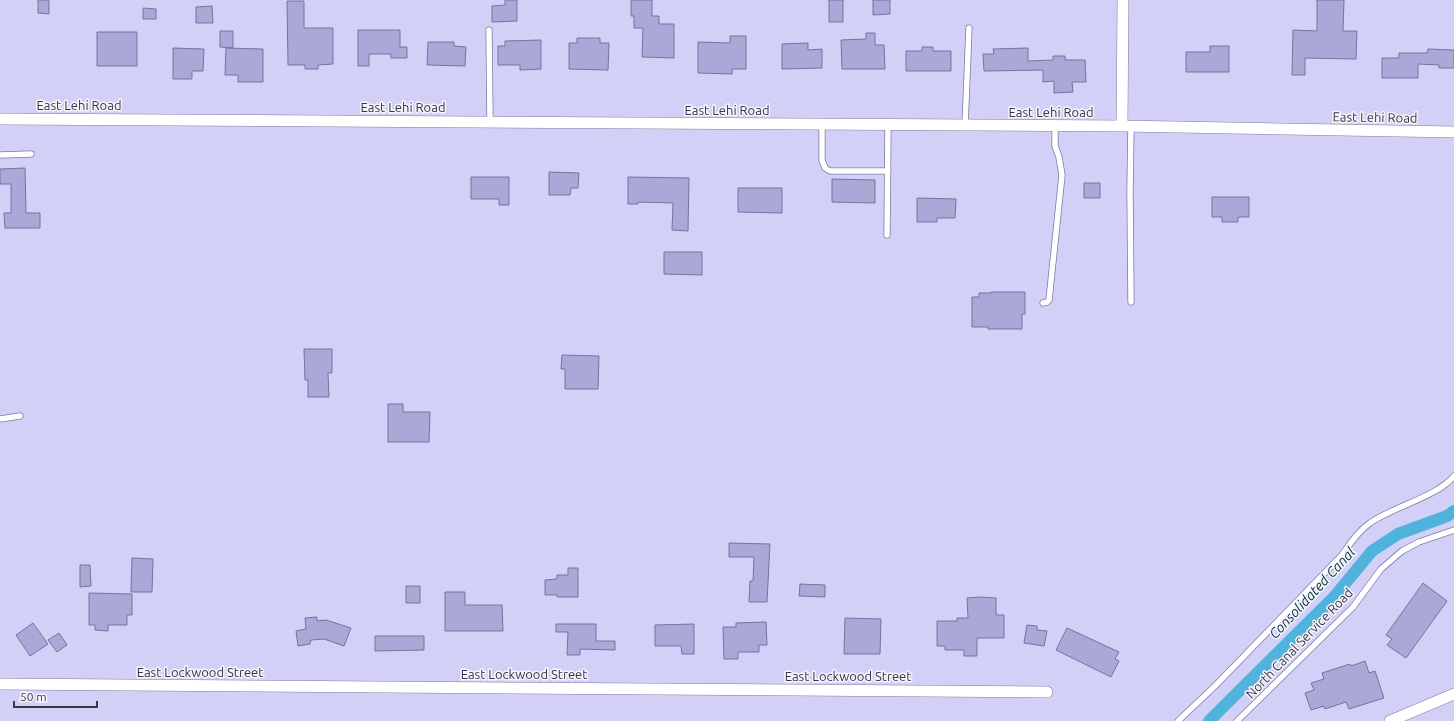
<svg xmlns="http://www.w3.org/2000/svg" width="1454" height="721" font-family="Ubuntu,sans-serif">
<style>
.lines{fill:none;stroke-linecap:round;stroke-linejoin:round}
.canal{stroke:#50b3dc;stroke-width:12}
.building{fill:#aba7d7;stroke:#76729f}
.service-casing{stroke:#7c78a5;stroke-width:7}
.minor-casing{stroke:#7c78a5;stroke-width:12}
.service{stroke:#fff;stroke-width:5.5}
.minor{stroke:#fff;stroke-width:11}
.labels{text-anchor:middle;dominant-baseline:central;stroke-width:3;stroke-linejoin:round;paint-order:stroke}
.street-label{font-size:13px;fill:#373549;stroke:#f6f5fb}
.water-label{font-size:14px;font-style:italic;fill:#013041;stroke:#f6f5fb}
</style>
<rect width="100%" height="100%" fill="#d3d0f8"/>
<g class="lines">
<path class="canal" d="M1209,721L1334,597L1372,551L1398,534L1447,516L1454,511"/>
</g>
<path class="building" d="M38,0H49V14L38,13Z
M505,0H517V21L492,22V6L505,5Z
M631,0H652V16H659V24H674V58L642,57L643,28H634V16H631Z
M829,0H843V22H829Z
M873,0H890V14L873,15Z
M1317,0H1344L1343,31H1357L1356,59L1305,58V75H1292L1293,30L1317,31Z
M287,1H304V28H333V64L318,65V69H305V65H288Z
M212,6L213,23H196V7Z
M143,8L156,9V19H143Z
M358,30H400V47H407V58H391V54H369V66H358Z
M220,31H233V48L220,47Z
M97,32H137V66H97Z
M866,33H875V45H884L885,69H842L841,40L866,39Z
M730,36H746V69H732V74L698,73V42L730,43Z
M577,38H600V43H609L608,70L569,69V43H577Z
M541,40V69L520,70V65H498V46H505V41Z
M428,42H454V46L466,47L465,66L427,65Z
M808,43V50L822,49V68L782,69V44Z
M1210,46H1229V72H1186V52H1210Z
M922,47H933V51H951V71H906V51H922Z
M173,48L204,49L203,71H192V79H173Z
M226,48L263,49V82H238V75H225Z
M1028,48V61L1053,60V56H1065V60H1085L1086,82H1072L1073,92L1054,93V81L1043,82V70L984,71L983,54H994L993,49Z
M1428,49L1454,50V68H1439V65L1418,64V78H1382V58H1399V53H1427Z
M25,168L26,213H40V228H5L4,213H11V184H0V169Z
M549,172L579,173L578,188H571L570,195H549Z
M471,177H509V205H499V199H471Z
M628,177L689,178L688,231L672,230L673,203L638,202V204H628Z
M832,179L875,180V203L832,202Z
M1084,183H1100V198H1084Z
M738,188H782V213L738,212Z
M1212,197H1249V217H1238V222H1222V217H1212Z
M917,198L956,199L955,218H937V222H917Z
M664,252H702V275L664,274Z
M991,292H1025V314H1022V329H988V327H972V297H979V293H991Z
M304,349H332V373H328L329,397H308V380H305Z
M562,355L599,356L598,389H565V369H561Z
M388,404H403V412H430L429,442H388Z
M729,543L770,544L767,602H749L750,581H753L754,557H729Z
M132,558L153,559L152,592H131Z
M80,565H90L91,586L80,587Z
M568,568H578V597H557V595H545V580L557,579V575H568Z
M1423,583L1447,601L1406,658L1387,645L1392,639L1386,635Z
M800,584L825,585V597L799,596Z
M406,586H420V603H406Z
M445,592H465V605H502L503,631H445Z
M89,593L132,594V615H127V625H108V631L95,630V625H89Z
M981,597L996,598V615H1004V638H977V656H964V650H945V646H937V621H957V618H968L967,598Z
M317,617V621L326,620L351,628L344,646L324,639L311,640L310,644L298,646L296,631L306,629L305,618Z
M845,618L881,619L880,654H844Z
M766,622L767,645H759V652H738V659H724L723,627H736V623Z
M33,623L48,644L30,656L16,635Z
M556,624H596V641H615V650L580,649V655H567L568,632H556Z
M694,624V654H682L681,646H655V625Z
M1027,625L1037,626V630L1047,631L1044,646L1024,643Z
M1067,628L1119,652L1115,659L1119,661L1111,677L1056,650Z
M59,633L67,645L57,652L48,640Z
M375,636H424V650L375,651Z
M1365,661L1369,673L1375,671L1384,698L1349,709L1346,702L1325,709L1324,706L1311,710L1305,693L1314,690L1311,683L1324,679L1322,673L1350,664L1351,666Z"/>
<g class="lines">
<g class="service-casing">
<path id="service" d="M489,30L490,122
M822,125V160L825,168L830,171H888
M965,126L969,28
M0,155L31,154
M887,235L888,125
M1131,302L1130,191L1131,126
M1043,303L1047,302L1049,300L1062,175L1059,157L1055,146V126
M0,419L20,416
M1178,721L1215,686L1342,555C1350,544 1358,531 1370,523C1394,506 1437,497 1454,476
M1237,721L1353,607L1381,569L1402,551L1419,542L1454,530"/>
</g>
<g class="minor-casing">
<path id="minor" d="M0,119L1122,126L1454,132
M1122,126L1123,0
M0,684L1047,692
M1390,721L1454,694"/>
</g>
<use href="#service" class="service"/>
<use href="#minor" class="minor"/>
</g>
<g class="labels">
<g class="street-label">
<text x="79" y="105">East Lehi Road</text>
<text x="403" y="107">East Lehi Road</text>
<text x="727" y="110">East Lehi Road</text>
<text x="1051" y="112">East Lehi Road</text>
<text transform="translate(1375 117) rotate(1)">East Lehi Road</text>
<text transform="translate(1299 643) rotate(-46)">North Canal Service Road</text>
<text x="200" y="672">East Lockwood Street</text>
<text x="524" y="674">East Lockwood Street</text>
<text x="848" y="676">East Lockwood Street</text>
</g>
<g class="water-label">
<text transform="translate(1312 593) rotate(-47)">Consolidated Canal</text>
</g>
</g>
<path d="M14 701v6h83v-6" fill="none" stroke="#373549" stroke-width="2"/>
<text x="20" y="701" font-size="12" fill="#373549" stroke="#f6f5fb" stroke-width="3" paint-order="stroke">50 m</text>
</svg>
